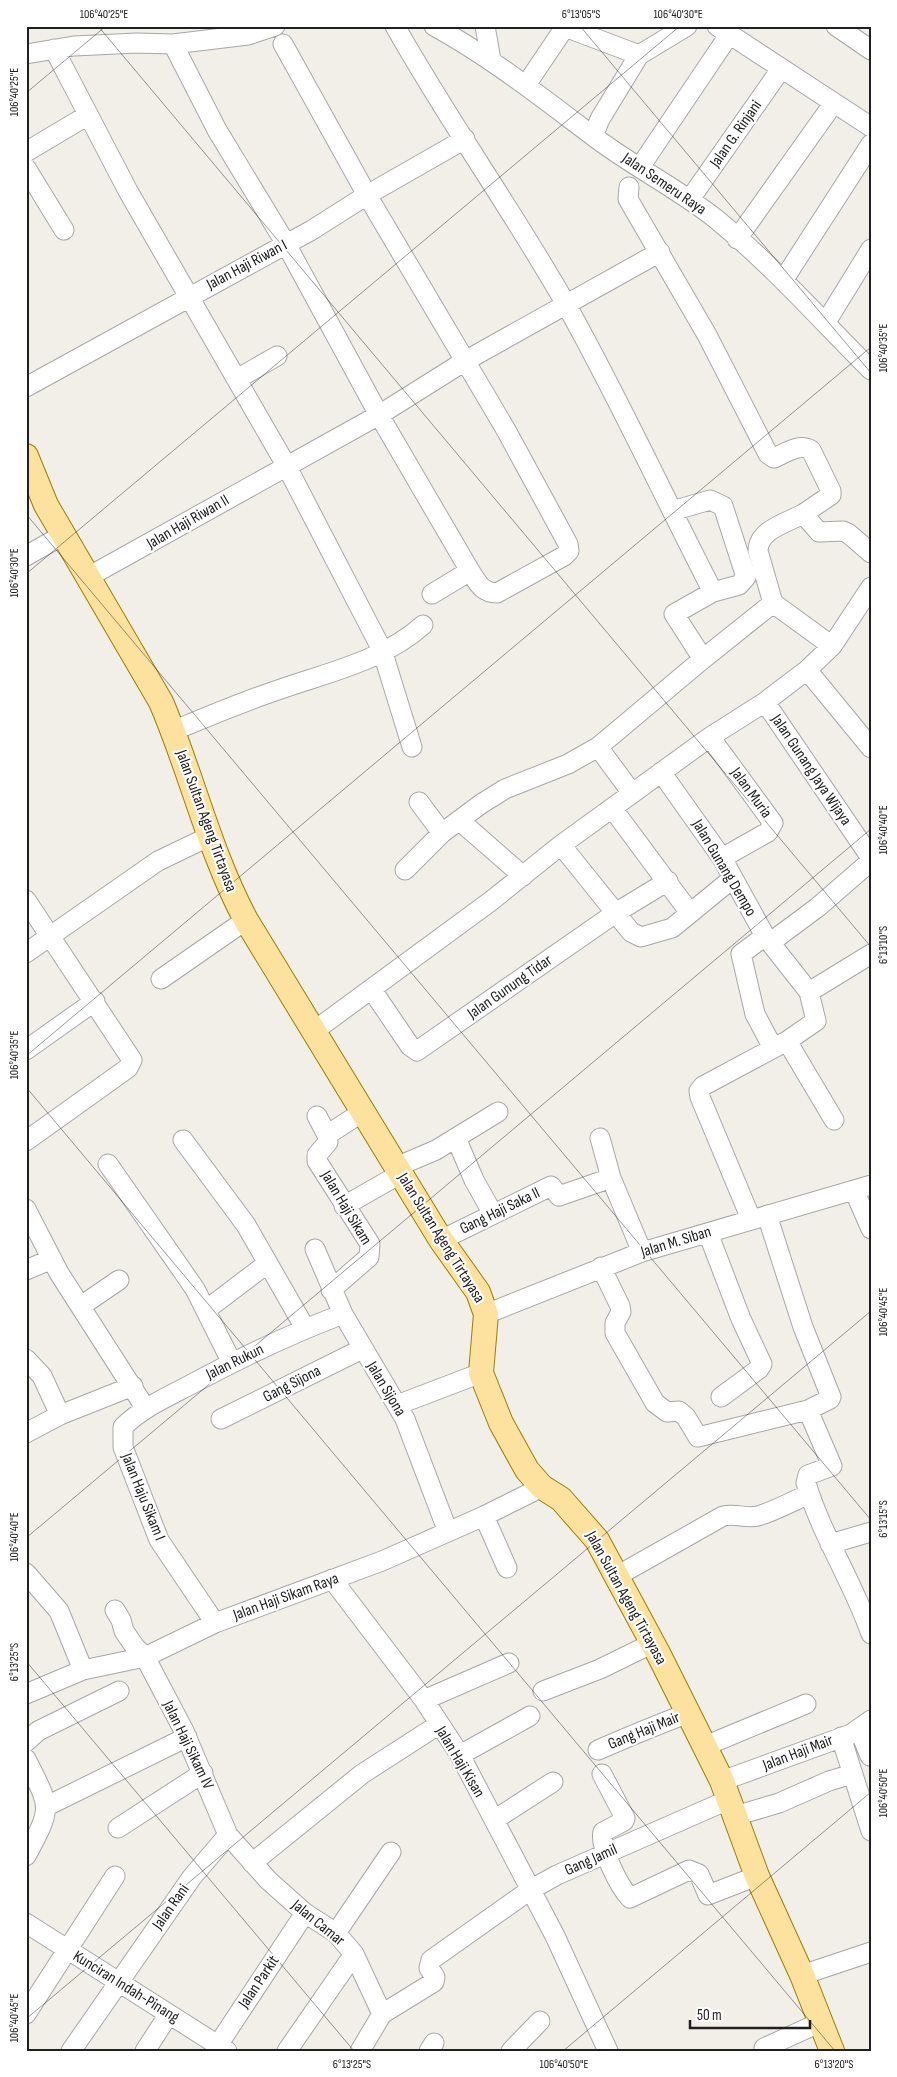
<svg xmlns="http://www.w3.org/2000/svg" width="897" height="2077" font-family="'Sofia Sans Condensed',sans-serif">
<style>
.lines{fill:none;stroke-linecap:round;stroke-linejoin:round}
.minor-casing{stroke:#a7a7a7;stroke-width:21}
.major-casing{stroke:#9c7d00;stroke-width:26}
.minor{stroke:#fff;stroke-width:19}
.major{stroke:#fde19f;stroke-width:24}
.ticks{fill:none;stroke:#202020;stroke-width:1;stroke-opacity:0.45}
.labels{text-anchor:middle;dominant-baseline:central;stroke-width:4.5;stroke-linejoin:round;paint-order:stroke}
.street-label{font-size:16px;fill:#202020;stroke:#fff}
.neatline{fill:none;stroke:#202020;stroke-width:2}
.ticks-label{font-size:12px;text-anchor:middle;fill:#202020}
</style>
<rect width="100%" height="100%" fill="#f1efe7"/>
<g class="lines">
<g class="minor-casing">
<path id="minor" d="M395,26C449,122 513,211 567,306C619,399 664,497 713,592L674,614L703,659L598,747L568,764L505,789L481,804L442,833L405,870
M434,26C492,58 541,97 593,136C632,166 677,188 716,219C772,265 820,319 871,370
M485,26L491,60
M717,26L871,127
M836,26L871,50
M173,44L217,130L286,244L379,415L470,571C478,583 482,593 497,593L564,556L569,551L568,544L506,430L367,195L283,44
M54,49L128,191L286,465L382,650L412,747
M26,54L74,46L137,43L173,44L248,35L275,26
M526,85L565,27L639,55
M593,136L600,119L639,55L687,26
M26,152L88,115
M640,167L729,35
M26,168L64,230
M629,187L628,199L707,335L768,454L774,458C786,453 799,443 811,450L831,491V495L803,514L819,532L843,531L849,534L871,553
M690,199L781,69
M737,239L833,104
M784,279L871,144
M826,322L871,249
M237,379L277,356
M26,387L312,230L367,195L465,139
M672,511L710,500L723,506L746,577L739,585L713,592
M26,556L63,535
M88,577L379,415L465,361L660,252
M432,594L470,571
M773,603L832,646
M703,659L773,603L758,551C758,530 786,523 803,514
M807,670L871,748
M765,702L871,858
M173,731C209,716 244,701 281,689C330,672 384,660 423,625
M710,737L773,823L768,832L722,858
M598,747L632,793
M661,772L722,858L765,936L809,992L816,1021L787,1041L703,1086L699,1091L700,1097L751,1219
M419,802L442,833
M612,808L690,913
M460,821L523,876
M561,845L631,932L641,937L672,928L732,879
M26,900L132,1060L128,1068L26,1141
M765,936L741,954L755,1014L773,1048
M769,940L775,939L818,907L871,861
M26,953L158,861L208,837
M161,979L246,920
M372,990L410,1046L417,1051L617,912L668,881
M809,992L871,954
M314,1031L491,901L561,845L710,737L765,702L807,670L832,646L871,587
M787,1041L834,1120
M26,1050L95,1001
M317,1116L327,1135L328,1142L317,1155V1161L370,1244L369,1257L331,1290
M327,1135L364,1111
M456,1138L474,1180L493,1214
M600,1138L611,1178L642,1252
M183,1140L246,1225L305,1328
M108,1164L195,1289L232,1363
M396,1167L436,1150L498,1112
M854,1190L871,1229
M344,1206L400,1174
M26,1209L59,1273L146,1409
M767,1215L803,1327L831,1397L830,1399L808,1410L832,1466L808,1475L806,1483C822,1536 853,1582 871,1634
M708,1233L741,1319L762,1364L759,1369L721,1397
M441,1240L551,1186L559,1196L611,1178
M315,1249L343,1314L405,1419L448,1532
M601,1267L620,1306L621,1312L615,1323V1333L655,1403L667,1412L679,1411L686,1417L698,1437L808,1410
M26,1270L52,1259
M81,1306L119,1280
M206,1310L268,1263
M486,1314L642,1252L871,1185
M26,1359L42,1376L60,1415
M397,1405L481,1373
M221,1419L362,1349
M26,1433L60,1415L133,1386
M484,1516L507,1568
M830,1544L871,1532
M26,1573L59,1611L83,1670
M617,1576L723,1516C737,1513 746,1519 758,1516C775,1511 793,1501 809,1494
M332,1579L424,1700L460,1755L555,1936L608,2051
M115,1610L121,1620L124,1631L135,1647L145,1657L184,1731L228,1835L268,1880L305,1913L336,1933L354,1954L382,2014L360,2051
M215,1623L159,1540L123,1447V1427C142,1408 167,1397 190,1385C240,1358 290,1334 343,1314
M543,1691L600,1669L653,1643
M26,1694L83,1670L145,1657L215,1623L382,1561L484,1516L542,1487
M424,1700L509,1663
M859,1729L870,1756
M841,1737L871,1831
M26,1742L38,1731L119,1691
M705,1746L806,1704
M598,1750C628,1737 658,1724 689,1713
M460,1755L530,1716
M26,1759C51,1809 53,1806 26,1856
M602,1774L625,1818L624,1821L603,1832C599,1847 619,1886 630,1898L689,1870L699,1874L708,1895L757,1876
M722,1781L851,1734L871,1720
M47,1806L187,1737
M735,1816L779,1803L829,1781L852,1774
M494,1820L553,1782
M118,1828L203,1773
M252,1863L362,1774L438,1725
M26,1923L227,2051
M336,1933L391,1852
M802,1975L871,1952
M26,2014L115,1876
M382,2014L434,1982L435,1977L429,1968L431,1960L530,1890L557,1875L728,1800
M764,2048L821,2022
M71,2051L192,1877L228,1835
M145,2051L169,2014
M214,2051L305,1913
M287,2051L354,1954
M429,2051L434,2043
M511,2051L540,2021"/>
</g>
<g class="major-casing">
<path id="major" d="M26,456L46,505L161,702C192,774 209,851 246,920L441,1240L478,1292L486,1314L481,1373L501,1423L527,1470L542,1487L561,1499L597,1540L659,1655L722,1781L757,1876L802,1975L832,2051"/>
</g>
<use href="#minor" class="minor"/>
<use href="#major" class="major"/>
</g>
<path class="ticks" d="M98,26L871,947M580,26L871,373M26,93L106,26M26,514L871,1520M26,574L680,26M26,1056L871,347M26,1087L835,2051M26,1538L871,829M26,1661L354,2051M26,2019L871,1311M563,2051L871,1792"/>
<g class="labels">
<g class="street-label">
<text transform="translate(736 134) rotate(-55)">Jalan G. Rinjani</text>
<text transform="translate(664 184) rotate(34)">Jalan Semeru Raya</text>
<text transform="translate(247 265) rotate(-28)">Jalan Haji Riwan I</text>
<text transform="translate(188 522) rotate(-30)">Jalan Haji Riwan II</text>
<text transform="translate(811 770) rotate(56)">Jalan Gunang Jaya Wijaya</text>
<text transform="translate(751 793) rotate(54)">Jalan Muria</text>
<text transform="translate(206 821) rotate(70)">Jalan Sultan Ageng Tirtayasa</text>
<text transform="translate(724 868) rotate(59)">Jalan Gunang Dempo</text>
<text transform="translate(510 987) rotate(-35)">Jalan Gunung Tidar</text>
<text transform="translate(346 1208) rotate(59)">Jalan Haji Sikam</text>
<text transform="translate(500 1211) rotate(-26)">Gang Haji Saka II</text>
<text transform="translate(441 1238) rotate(58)">Jalan Sultan Ageng Tirtayasa</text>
<text transform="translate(676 1242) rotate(-17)">Jalan M. Siban</text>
<text transform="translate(235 1362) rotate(-26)">Jalan Rukun</text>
<text transform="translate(292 1384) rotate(-27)">Gang Sijona</text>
<text transform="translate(386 1389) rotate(59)">Jalan Sijona</text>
<text transform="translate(143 1497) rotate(68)">Jalan Haju Sikam I</text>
<text transform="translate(286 1597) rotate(-20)">Jalan Haji Sikam Raya</text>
<text transform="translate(626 1598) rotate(61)">Jalan Sultan Ageng Tirtayasa</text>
<text transform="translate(644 1731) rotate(-22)">Gang Haji Mair</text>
<text transform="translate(188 1745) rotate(64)">Jalan Haji Sikam IV</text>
<text transform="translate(798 1753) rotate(-21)">Jalan Haji Mair</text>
<text transform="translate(460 1762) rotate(59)">Jalan Haji Kisan</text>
<text transform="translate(591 1860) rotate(-24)">Gang Jamil</text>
<text transform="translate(171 1907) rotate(-55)">Jalan Rani</text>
<text transform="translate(318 1923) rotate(39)">Jalan Camar</text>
<text transform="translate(259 1982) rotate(-56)">Jalan Parkit</text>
<text transform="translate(126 1987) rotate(32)">Kunciran Indah-Pinang</text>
</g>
</g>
<rect width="897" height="2077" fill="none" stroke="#ffffff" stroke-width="55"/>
<path d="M690 2020v8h120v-8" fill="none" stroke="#202020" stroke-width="2.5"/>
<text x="697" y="2020" font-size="15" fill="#202020" stroke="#ffffff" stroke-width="4" paint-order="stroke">50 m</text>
<rect x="28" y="28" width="842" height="2022" class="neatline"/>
<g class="ticks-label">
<text x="104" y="18">106°40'25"E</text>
<text x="581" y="18">6°13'05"S</text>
<text x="678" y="18">106°40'30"E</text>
<text transform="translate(14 92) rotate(-90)" y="4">106°40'25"E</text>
<text transform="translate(883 348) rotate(-90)" y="4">106°40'35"E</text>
<text transform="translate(14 573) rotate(-90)" y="4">106°40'30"E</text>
<text transform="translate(883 830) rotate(-90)" y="4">106°40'40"E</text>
<text transform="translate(883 945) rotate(-90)" y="4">6°13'10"S</text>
<text transform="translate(14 1055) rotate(-90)" y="4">106°40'35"E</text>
<text transform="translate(883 1312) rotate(-90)" y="4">106°40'45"E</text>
<text transform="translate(883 1519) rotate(-90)" y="4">6°13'15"S</text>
<text transform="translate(14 1537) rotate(-90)" y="4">106°40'40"E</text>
<text transform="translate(14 1662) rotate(-90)" y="4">6°13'25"S</text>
<text transform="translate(883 1793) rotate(-90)" y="4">106°40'50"E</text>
<text transform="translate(14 2018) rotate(-90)" y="4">106°40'45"E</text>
<text x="352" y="2068">6°13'25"S</text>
<text x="564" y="2068">106°40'50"E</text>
<text x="834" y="2068">6°13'20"S</text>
</g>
</svg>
